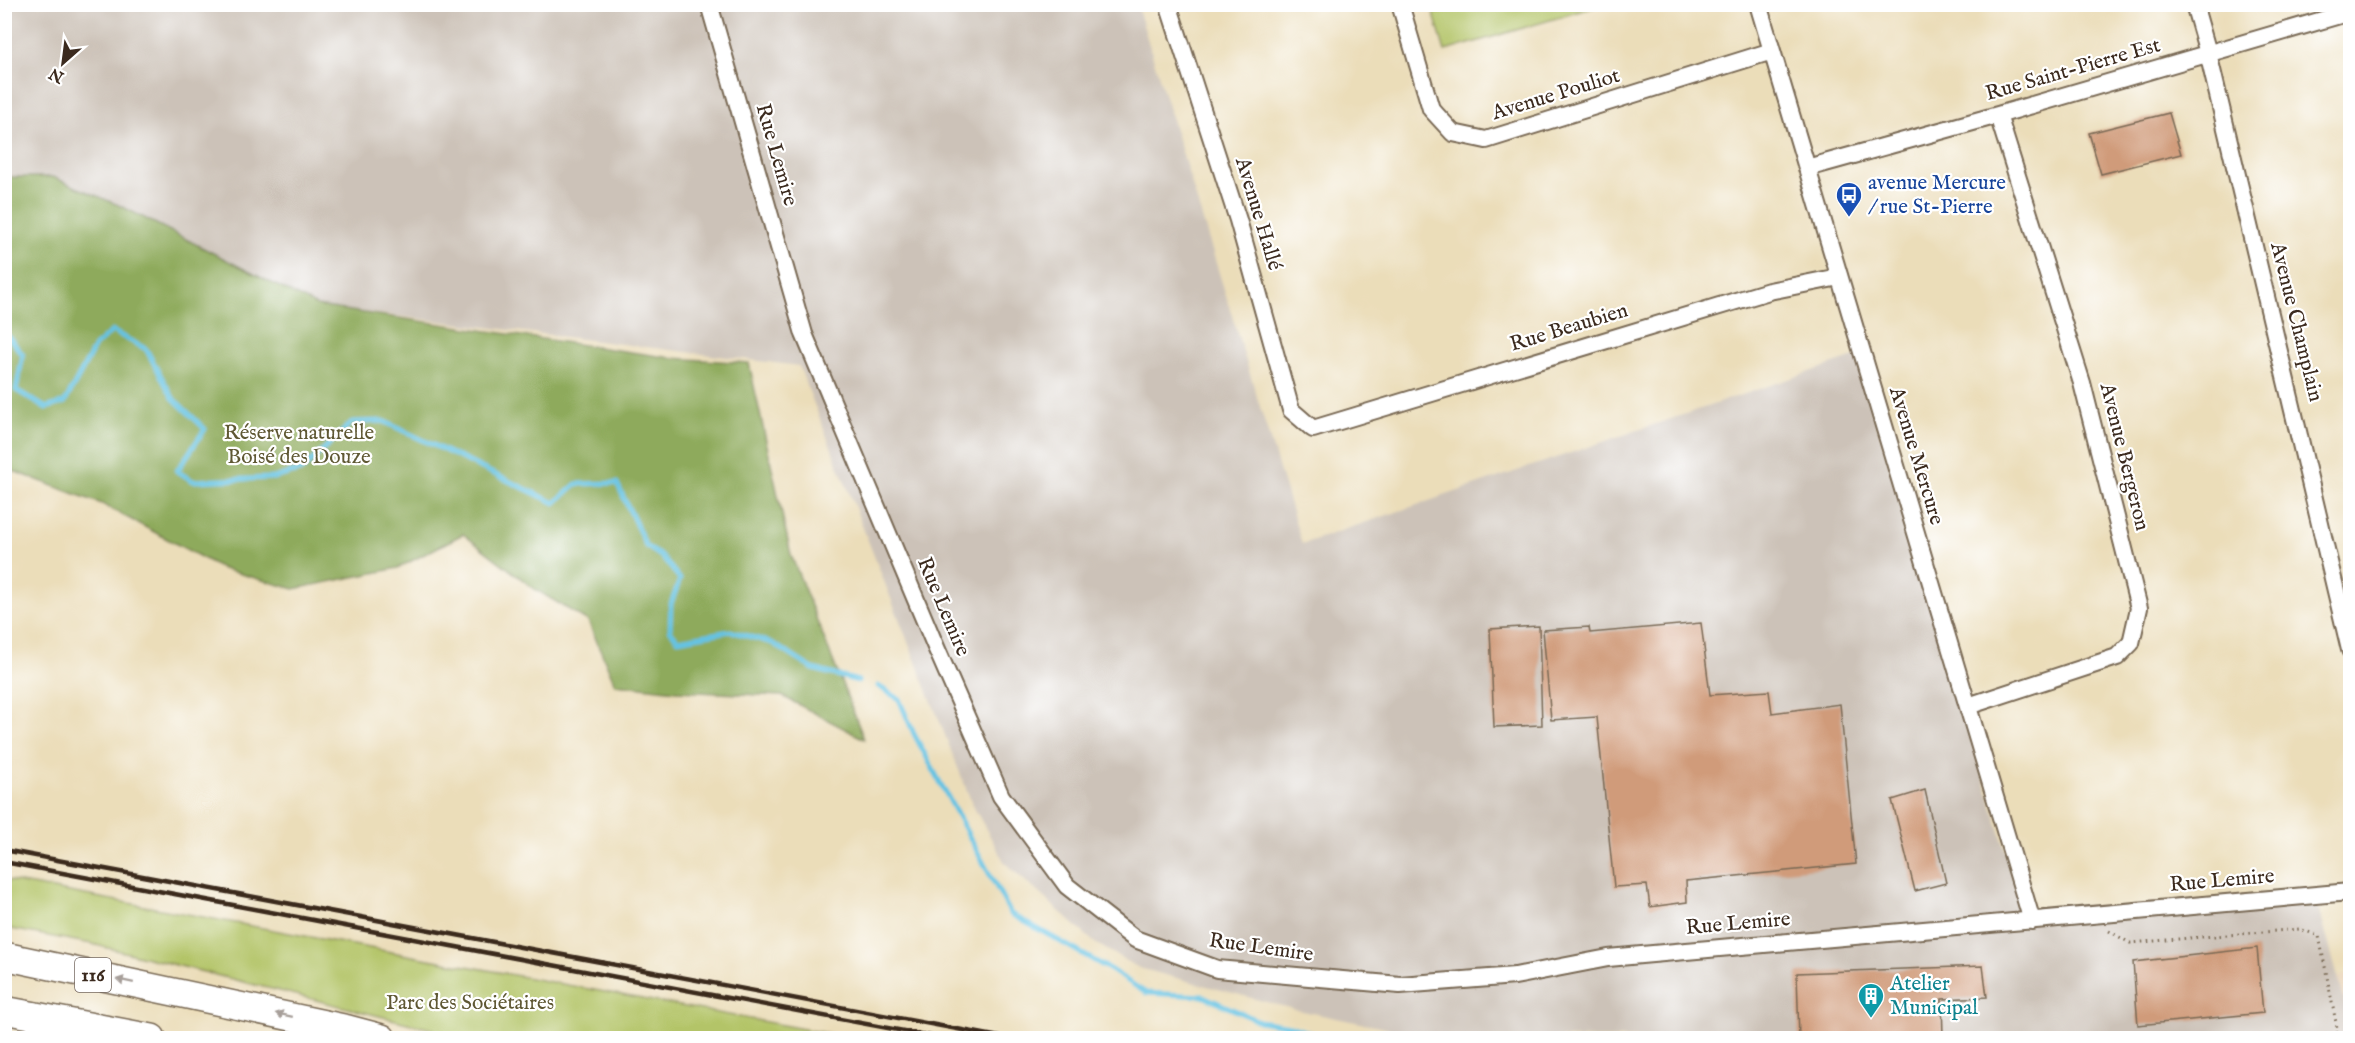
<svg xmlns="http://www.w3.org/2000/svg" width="2355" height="1043" font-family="'IM FELL English',serif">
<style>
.built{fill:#e9d4b7}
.industrial{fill:#ccc2b8}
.green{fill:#b3c467;stroke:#777742;stroke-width:1.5}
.forest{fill:#8eaa5c;stroke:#646a3d;stroke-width:1.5}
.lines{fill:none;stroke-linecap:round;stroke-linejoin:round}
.stream{stroke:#65c3e3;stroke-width:5}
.building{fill:#d09b7a}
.minor-casing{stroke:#796954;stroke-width:20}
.primary-casing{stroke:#796954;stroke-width:30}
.path{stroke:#796954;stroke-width:3;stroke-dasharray:1.5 4.5;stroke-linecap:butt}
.minor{stroke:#fff;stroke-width:16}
.primary{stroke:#fff;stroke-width:27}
.rail{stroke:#3b2a1e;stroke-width:4.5}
.oneway{fill:#a79f9a}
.labels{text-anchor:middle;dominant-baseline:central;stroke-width:4.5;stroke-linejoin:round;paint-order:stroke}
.shield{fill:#fff;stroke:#766a62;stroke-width:1.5}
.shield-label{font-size:20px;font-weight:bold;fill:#3b2a1e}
.street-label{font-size:21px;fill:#3b2a1e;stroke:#fff}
.transit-label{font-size:21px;fill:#164399;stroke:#fff;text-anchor:start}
.park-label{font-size:21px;fill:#5f5834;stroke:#fff}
.culture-label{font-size:21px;fill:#0d838f;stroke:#fff;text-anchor:start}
</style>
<rect width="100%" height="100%" fill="#fff"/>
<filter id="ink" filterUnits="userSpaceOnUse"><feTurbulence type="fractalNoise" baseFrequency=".0167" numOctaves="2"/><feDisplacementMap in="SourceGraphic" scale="12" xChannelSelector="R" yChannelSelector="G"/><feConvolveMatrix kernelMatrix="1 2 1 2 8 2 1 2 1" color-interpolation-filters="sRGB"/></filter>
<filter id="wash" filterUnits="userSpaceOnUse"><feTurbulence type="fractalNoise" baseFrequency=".008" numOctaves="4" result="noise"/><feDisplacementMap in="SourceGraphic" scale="24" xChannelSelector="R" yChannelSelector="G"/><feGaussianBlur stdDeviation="1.35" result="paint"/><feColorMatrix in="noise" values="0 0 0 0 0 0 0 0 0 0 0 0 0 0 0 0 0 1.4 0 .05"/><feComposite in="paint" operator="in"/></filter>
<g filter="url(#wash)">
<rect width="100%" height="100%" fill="#ebddb9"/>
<path class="built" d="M2350,974V1028L2336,977Z"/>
<path class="industrial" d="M5,5H1137L1302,544L1857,356L2025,915L2315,893L2350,1022V1038H1432L1293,1009L1139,968L1095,943L1005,863L973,806L799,366L317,306L53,177L5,176Z"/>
<path class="green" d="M1431,5V4L1601,5L1445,51Z
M5,880L852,1038H467L92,944L5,928Z"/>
<path class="forest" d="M4,177H53L123,207L317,306L672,358L749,363L791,555L864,739L782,696L676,691L615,684L588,621L536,590L463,534L398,568L294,589L223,569L102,504L5,468Z"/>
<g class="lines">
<path class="stream" d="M4,331L23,355L16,390L46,408L65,402L95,346L112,331L146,349L173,398L205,429L177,471L193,481L274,478L302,470L352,422L383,421L555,503L576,484L617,483L646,546L662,557L680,579L671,604L670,630L678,640L730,631L772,643L813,669L858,681
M878,686L899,699L914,734L1011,914L1111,970L1146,993L1203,996L1259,1021L1290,1026L1325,1038"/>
</g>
<g id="blocks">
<path class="building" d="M2169,113L2181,154L2101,174L2089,133Z
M1701,623L1710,695L1769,691L1772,713L1840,704L1856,864L1686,881L1687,902L1650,907L1647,885L1614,887L1597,717L1551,720L1543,630L1589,627L1590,633Z
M1539,626L1542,725L1494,727L1490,629Z
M1925,790L1946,883L1915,891L1892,800Z
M2257,948L2263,1013L2138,1025L2133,962Z
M1983,966L1987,997L1942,999L1943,1038H1799L1797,973Z"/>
</g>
</g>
<g filter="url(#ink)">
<use href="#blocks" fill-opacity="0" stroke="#796954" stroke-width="1.5"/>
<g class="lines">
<g class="minor-casing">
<path id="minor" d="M709,4L804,334L935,645L1001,796L1067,886L1135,939L1217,969L1400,985L1515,976L1608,958L2350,892
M1168,4L1238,220L1291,410L1313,429L1769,291L1839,277
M1400,4L1431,109L1453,133L1486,140L1772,51
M1758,4L2032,921
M2194,4L2208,53L2350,650
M1807,168L1998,115L2350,12
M1968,706L2117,657L2131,643L2139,608L2082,383L1998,115"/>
</g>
<g class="primary-casing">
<path id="primary" d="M4,956L348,1029L382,1038
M4,1010L152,1038"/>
</g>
<path class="path" d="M2109,931L2130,943L2300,929L2319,936L2339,1038"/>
<use href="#minor" class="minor"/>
<use href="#primary" class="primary"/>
<path class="rail" d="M4,850L1005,1038
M4,862L941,1038"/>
</g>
<defs><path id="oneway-solid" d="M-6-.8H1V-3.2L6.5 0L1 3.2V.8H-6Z" transform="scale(1.5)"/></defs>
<g class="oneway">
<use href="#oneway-solid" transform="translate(125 981) rotate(-168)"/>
<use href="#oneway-solid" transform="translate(284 1015) rotate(-168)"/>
</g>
</g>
<defs>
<g id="bus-pin" transform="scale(1.35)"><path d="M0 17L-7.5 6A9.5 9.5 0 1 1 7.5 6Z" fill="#1a4fb4" stroke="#fff"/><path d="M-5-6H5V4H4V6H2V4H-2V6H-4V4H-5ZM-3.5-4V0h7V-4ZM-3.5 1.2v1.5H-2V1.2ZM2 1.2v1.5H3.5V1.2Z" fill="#fff"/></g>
<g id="building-pin" transform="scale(1.35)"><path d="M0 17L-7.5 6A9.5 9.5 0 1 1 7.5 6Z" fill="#0f9aa8" stroke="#fff"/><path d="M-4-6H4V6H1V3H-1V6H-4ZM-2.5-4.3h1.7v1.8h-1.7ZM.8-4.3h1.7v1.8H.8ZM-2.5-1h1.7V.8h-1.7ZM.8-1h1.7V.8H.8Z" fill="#fff"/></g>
</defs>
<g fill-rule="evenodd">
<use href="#bus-pin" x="1849" y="195"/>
<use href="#building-pin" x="1871" y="996"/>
</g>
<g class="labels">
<rect class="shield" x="75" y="958" width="36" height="34" rx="4.5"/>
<g class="shield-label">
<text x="93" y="975">116</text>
</g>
<g class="street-label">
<text transform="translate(2073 70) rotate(-16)">Rue Saint-Pierre Est</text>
<text transform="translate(1556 95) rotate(-17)">Avenue Pouliot</text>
<text transform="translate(776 155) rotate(74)">Rue Lemire</text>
<text transform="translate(1258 214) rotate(73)">Avenue Hallé</text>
<text transform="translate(2296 322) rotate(76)">Avenue Champlain</text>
<text transform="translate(1569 328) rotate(-17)">Rue Beaubien</text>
<text transform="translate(1916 456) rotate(73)">Avenue Mercure</text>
<text transform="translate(2124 457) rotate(76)">Avenue Bergeron</text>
<text transform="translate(943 607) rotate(67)">Rue Lemire</text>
<text transform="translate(2222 881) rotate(-5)">Rue Lemire</text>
<text transform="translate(1738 924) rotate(-5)">Rue Lemire</text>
<text transform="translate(1261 948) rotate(8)">Rue Lemire</text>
</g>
<g class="transit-label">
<text x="1868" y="183">avenue Mercure<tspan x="1868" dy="24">/ rue St-Pierre</tspan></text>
</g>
<g class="park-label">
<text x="299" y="433">Réserve naturelle<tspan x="299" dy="24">Boisé des Douze</tspan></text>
<text x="470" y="1003">Parc des Sociétaires</text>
</g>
<g class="culture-label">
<text x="1890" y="984">Atelier<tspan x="1890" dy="24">Municipal</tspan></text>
</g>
</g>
<rect width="2355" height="1043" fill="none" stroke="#fff" stroke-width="24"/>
<g transform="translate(63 63) rotate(208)" stroke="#ffffff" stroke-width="4.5" paint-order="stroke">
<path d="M0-4.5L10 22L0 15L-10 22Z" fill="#3b2a1e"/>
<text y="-9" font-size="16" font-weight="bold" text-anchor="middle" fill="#3b2a1e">N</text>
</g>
</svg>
